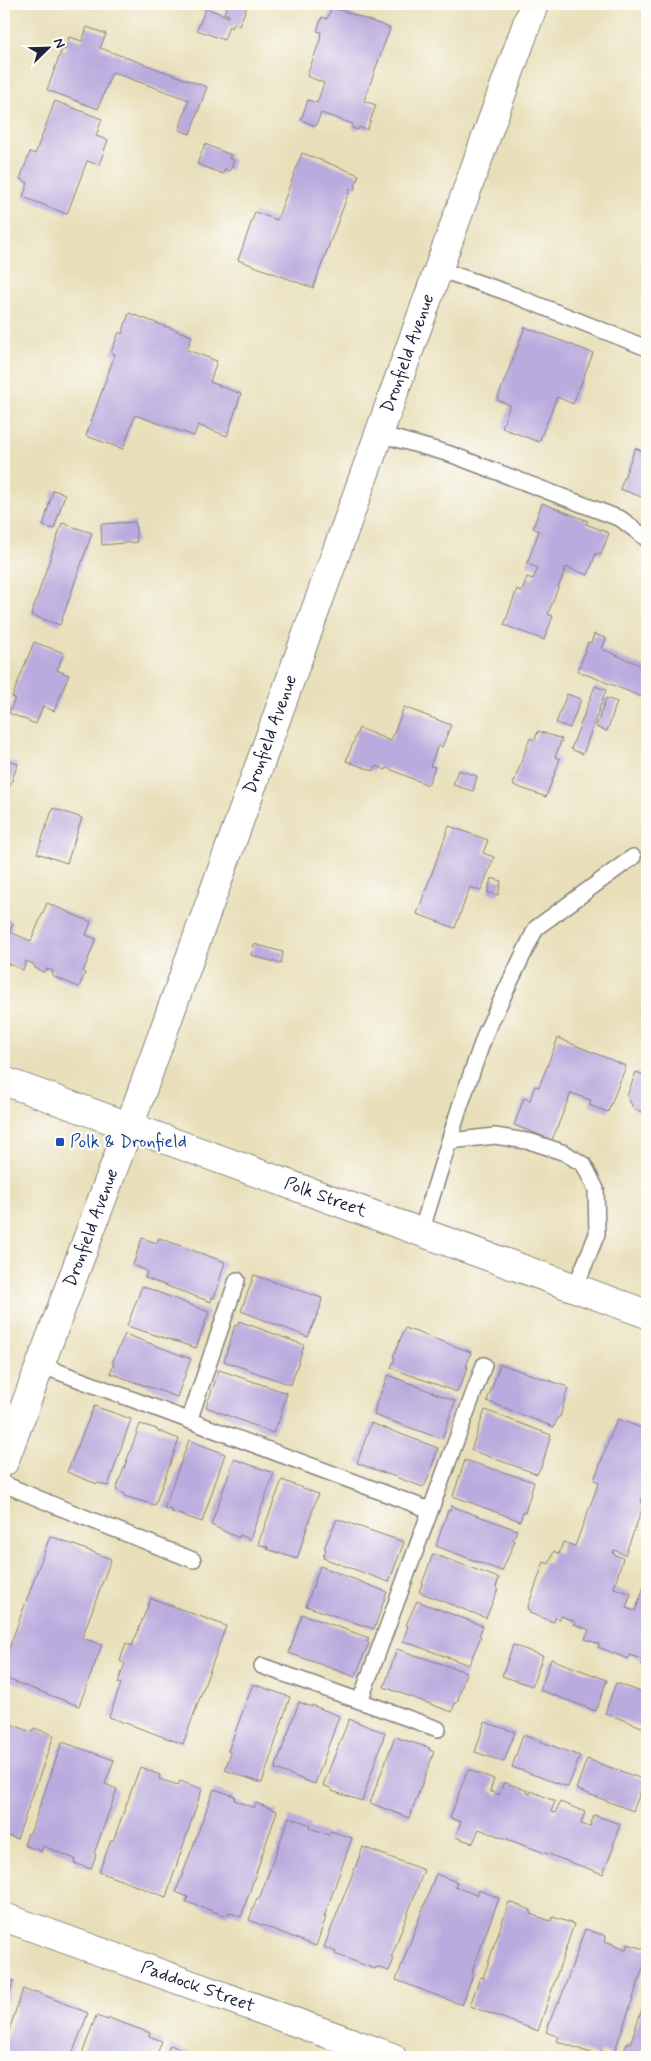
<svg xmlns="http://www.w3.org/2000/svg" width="651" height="2061" font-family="Mynerve,sans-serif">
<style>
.building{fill:#baabde}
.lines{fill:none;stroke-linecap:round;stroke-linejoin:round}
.lane-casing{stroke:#85807a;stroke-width:18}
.street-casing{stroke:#85807a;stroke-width:30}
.primary-casing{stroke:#85807a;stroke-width:30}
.lane{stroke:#fff;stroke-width:15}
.street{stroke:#fff;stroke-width:28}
.primary{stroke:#fff;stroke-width:28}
.transit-dot{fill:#1a4fb4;stroke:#fdfcf7;stroke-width:2}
.labels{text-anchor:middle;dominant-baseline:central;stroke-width:4.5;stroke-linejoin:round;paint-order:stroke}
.street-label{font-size:18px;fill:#22223b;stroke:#fdfcf7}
.transit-label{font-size:18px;fill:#164399;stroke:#fdfcf7;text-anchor:start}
</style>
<rect width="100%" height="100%" fill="#fdfcf7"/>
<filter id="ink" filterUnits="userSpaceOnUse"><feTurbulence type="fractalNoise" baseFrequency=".02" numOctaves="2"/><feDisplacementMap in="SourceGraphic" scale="10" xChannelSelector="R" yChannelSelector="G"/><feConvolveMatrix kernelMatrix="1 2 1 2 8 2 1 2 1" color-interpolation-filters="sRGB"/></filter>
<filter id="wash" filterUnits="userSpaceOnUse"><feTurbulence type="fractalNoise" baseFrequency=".0096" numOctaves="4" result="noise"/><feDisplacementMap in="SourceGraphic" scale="20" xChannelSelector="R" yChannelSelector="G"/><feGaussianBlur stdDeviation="1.12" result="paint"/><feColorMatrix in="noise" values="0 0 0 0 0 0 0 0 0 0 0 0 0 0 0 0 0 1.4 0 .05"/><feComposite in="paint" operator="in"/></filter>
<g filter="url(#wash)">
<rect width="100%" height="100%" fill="#e8dfba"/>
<g id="blocks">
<path class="building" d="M229,4H248L239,26L234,23L232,28L229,26L224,40L197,30L206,8L229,17V15L224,13Z
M332,7L390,28L364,101L376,105L367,130L359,127L358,130L352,128L353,124L321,113L316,126L301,120L308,100L317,103L324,83L307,76L320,40L321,32L317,31L322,17L327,19Z
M87,27L106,34L100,48L207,87L190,134L179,130L189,100L112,72L98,109L47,90L62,49L65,50L69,37L82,41Z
M55,101L102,119L96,136L108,140L99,165L87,161L67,214L23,197L28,183L20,179L30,152L35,154Z
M205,144L231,155L229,158L234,160L230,171L225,169L223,174L197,164Z
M302,153L359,175L354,190L350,189L313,288L238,260L255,212L277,220Z
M129,313L192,336L187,350L217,361L210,382L241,394L227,436L198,425L194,436L135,415L123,449L86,436L115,354L111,353L119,332L122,334Z
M525,327L593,353L573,404L557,397L539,442L502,428L510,405L497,400Z
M635,448L647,453V499L620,489Z
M53,490L65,494L54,529L43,526Z
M542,503L588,521L586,524L609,533L601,555L596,553L588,575L566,567L548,614L553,616L544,640L504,625L517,589L522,592L527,577L533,579L538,568L527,564L539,531L533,528Z
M135,522L137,542L102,545L101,524Z
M62,523L92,533L60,625L31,615Z
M594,634L606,638L602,649L647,668V699L578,671L588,642L591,643Z
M34,642L64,653L57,670L69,675L54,711L43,706L36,724L9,713L15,698L12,697Z
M595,686L606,690L583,754L571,749Z
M567,694L581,699L570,728L556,723Z
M606,698L617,702L607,731L596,727Z
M404,707L451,725L442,747L438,745L430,766L435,767L428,785L387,768L386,770L376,766L374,771L346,761L359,728L391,741Z
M538,731L562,739L555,757L560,759L546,797L513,785L530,738L535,740Z
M4,759L18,764L4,801Z
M458,770L477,776L473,791L453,785Z
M53,808L82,818L67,863L37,853Z
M449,826L488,840L483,853L494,857L481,891L470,887L455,928L417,914Z
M491,878L501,881L498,895L488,893Z
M47,903L91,922L86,935L96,939L83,972L85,973L79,987L52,976L53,971L47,969L43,972L35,968L33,964L26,961L23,970L4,962V920L13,923L10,932L31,941Z
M254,944L283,952L281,964L251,955Z
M647,999V1018L641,1015Z
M558,1038L626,1066L608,1112L589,1105L591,1100L571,1093L552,1140L514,1125L524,1098L530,1100L535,1086L539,1087Z
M636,1072L647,1076V1108L645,1113L634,1109L627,1096Z
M142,1238L157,1243L159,1238L225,1262L214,1298L212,1297L211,1302L145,1278L147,1271L133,1265Z
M254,1275L322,1298L320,1308L308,1337L241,1311Z
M142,1286L209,1312L196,1348L127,1326Z
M239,1321L304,1345L291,1385L224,1361L235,1325L237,1326Z
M405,1328L471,1352L466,1367H468L457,1392L391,1368L395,1358L393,1357Z
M125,1334L191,1359L177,1397L110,1373L114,1364L112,1363Z
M500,1364L568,1387L560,1417H558L554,1427L487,1401Z
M219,1370L287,1393L278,1424L277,1423L273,1433L206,1407Z
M388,1375L455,1401L442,1439L374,1415L376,1404Z
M94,1406L131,1419L108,1486L98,1483L97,1484L67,1472Z
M485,1410L551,1435L542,1465L537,1474L471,1450Z
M617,1419L647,1430V1486L641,1502L644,1504L625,1555L614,1550L613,1554L623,1558L614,1588L631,1594L626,1608L635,1611L647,1580V1666L641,1664L643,1660L630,1655L628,1659L598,1647L599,1644L585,1639L589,1630L574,1624L576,1622L561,1616L560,1619L555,1618L554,1622L529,1613L530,1610L527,1609L544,1562L549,1564L554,1551L559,1554L563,1542L575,1546L599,1482L594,1480Z
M371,1423L438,1448L426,1483L423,1487L357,1463Z
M140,1424L157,1429L156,1430L179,1439L155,1505L124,1496L125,1494L116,1490Z
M189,1440L225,1454L202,1522L172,1512L173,1511L164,1508Z
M234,1459L274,1473L250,1539L240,1535L239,1538L211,1525Z
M465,1460L534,1482L525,1513L523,1512L520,1521L453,1496Z
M282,1480L318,1494L297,1559L267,1549L268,1547L258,1544Z
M451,1506L517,1530L513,1540L515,1541L502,1571L436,1546L448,1510L450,1511Z
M337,1519L404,1542L389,1582L323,1558L326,1549L324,1548Z
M50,1536L111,1559L82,1638L102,1645L79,1706L4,1678V1662Z
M433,1554L499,1578L496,1587L498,1589L486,1618L419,1592Z
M320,1566L387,1592L374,1629L306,1606Z
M151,1598L226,1626L183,1744L109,1717L121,1684L118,1683L125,1663L120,1661L126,1643L132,1646Z
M417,1601L483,1626L479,1635L481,1636L469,1665L403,1641L408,1626L406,1625Z
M302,1614L369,1638L367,1642L369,1643L355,1677L289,1653Z
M513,1645L543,1656L532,1686L502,1676Z
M397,1649L466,1672L457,1703H455L452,1712L384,1687Z
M551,1659L607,1680L596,1711L540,1690Z
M616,1683L647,1694V1729L605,1713Z
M253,1684L290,1697L262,1783L225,1770L231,1753L228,1751Z
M299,1702L312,1707V1705L339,1716L315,1784L275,1769Z
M4,1717L11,1720L10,1724L32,1732L34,1728L54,1735L17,1839L6,1835L4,1839Z
M349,1719L385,1733L362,1801L332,1791V1789L323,1785Z
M485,1722L515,1732L504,1762L475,1752Z
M523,1735L580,1756L568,1787L512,1767Z
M395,1737L430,1748L429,1750L434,1752L409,1818L370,1803Z
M62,1742L114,1760L105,1784L117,1789L94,1854L96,1855L91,1869L74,1863L75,1859L43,1846L41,1851L24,1845L28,1833L30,1834Z
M587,1759L645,1780L633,1811L576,1789Z
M140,1767L160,1775L159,1779L178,1785L180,1781L202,1789L166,1897L99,1872L111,1840L113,1841Z
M470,1770L494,1779L490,1791L499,1795L504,1782L528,1791L527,1793L530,1794L531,1791L555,1801L551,1812L555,1813L560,1802L585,1812L581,1824L590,1827L594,1815L620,1824L613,1845L614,1846L603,1874L479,1829L473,1843L455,1837L461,1822L450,1818L467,1771Z
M214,1789L235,1796L234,1800L254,1808L256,1803L277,1811L241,1917L229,1912L227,1916L186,1902L188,1897L176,1892Z
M289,1817L311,1825L310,1828L329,1835L331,1831L352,1838L324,1917H326L316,1946L249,1920L257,1898L259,1899Z
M363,1847L424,1870L391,1958L394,1959L389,1971L376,1967L375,1969L335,1954L336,1952L324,1947Z
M436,1874L457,1882L455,1887L477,1895L479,1890L499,1898L472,1971L474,1972L462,2005L396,1980Z
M509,1902L531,1910L530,1914L551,1921L553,1917L574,1924L538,2031L470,2006L480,1977L483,1978Z
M585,1929L606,1936L605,1941L626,1949L628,1944L647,1950V1957L613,2056L600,2051L599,2056L557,2041L559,2037L546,2032L557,2003H559Z
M4,1978L14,1981L4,2008Z
M23,1989L33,1993L34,1991L88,2013L71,2057H4V2045Z
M647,1994V2057H622L627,2043L630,2044Z
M96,2016L108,2020L109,2018L150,2033L149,2036L162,2041L157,2054L154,2053L153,2057H81Z
M170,2045L198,2056V2054L206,2057H165Z"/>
</g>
</g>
<g filter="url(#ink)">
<use href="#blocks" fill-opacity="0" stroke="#85807a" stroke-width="1"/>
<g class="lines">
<g class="lane-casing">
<path id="lane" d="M438,269L503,291L647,348
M379,434L450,454L621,519L647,539
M450,1141L495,1136L532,1142L565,1153L584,1165L596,1189L597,1234L575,1288
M421,1232L460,1106L486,1032L536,928L633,857
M40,1365L430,1510
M189,1421L237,1280
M4,1484L61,1508L193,1560
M262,1666L438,1729
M360,1701L484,1365"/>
</g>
<g class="street-casing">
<g id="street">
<path id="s1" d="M4,1462L129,1127L534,4"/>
<path id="s2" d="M4,1917L392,2057"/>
</g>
</g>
<g class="primary-casing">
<g id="primary">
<path id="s3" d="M4,1081L647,1314"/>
</g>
</g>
<use href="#lane" class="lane"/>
<use href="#street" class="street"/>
<use href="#primary" class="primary"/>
</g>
</g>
<rect class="transit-dot" x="55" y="1137" width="10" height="10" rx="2.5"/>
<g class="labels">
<g class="street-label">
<text stroke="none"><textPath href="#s1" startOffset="1180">Dronfield Avenue</textPath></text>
<text stroke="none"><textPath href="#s1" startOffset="775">Dronfield Avenue</textPath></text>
<text stroke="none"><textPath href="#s3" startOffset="342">Polk Street</textPath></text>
<text stroke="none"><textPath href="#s1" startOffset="250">Dronfield Avenue</textPath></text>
<text stroke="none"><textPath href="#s2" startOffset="206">Paddock Street</textPath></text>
</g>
<g class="transit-label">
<text x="70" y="1142">Polk &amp; Dronfield</text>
</g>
</g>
<rect width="651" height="2061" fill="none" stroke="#fdfcf7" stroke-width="20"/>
<g transform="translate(48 48) rotate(67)" stroke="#fdfcf7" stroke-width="4" paint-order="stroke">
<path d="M0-4L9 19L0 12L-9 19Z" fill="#22223b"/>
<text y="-8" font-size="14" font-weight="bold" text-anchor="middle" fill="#22223b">N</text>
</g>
</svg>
